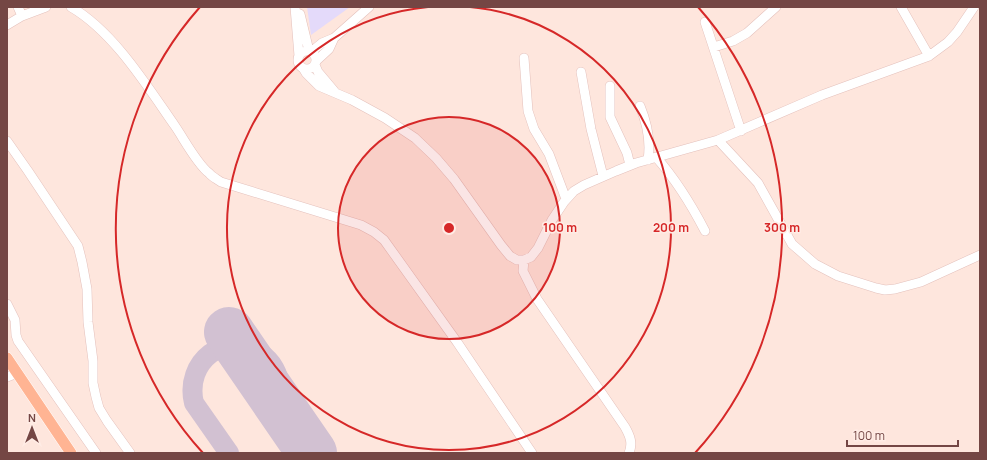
<svg xmlns="http://www.w3.org/2000/svg" width="987" height="460" font-family="Manrope,sans-serif">
<style>
.education{fill:#e4dafa}
.lines{fill:none;stroke-linecap:round;stroke-linejoin:round}
.taxiway{stroke:#d2c1d2;stroke-width:20}
.runway{stroke:#d2c1d2;stroke-width:50}
.minor-casing{stroke:#e4c1bc;stroke-width:10}
.major-casing{stroke:#fff;stroke-width:12}
.minor{stroke:#fff;stroke-width:9}
.major{stroke:#ffb493;stroke-width:11}
.ring{fill:none;stroke:#d62828;stroke-width:2}
.centre{fill:#d62828;stroke:#ffece5;stroke-width:2}
.ring-label{font-size:12px;text-anchor:middle;font-weight:bold;fill:#d62828;stroke:#ffece5;stroke-width:3;stroke-linejoin:round;paint-order:stroke}
</style>
<rect width="100%" height="100%" fill="#fee6dd"/>
<path class="education" d="M307,7H350L311,35Z"/>
<g class="lines">
<path class="taxiway" d="M229,453L194,403C184,362 225,329 261,354C272,361 279,374 280,388C280,395 279,402 282,409C283,412 286,416 289,419"/>
<path class="runway" d="M229,332L312,453"/>
<g class="minor-casing">
<path id="minor" d="M18,7L22,16L46,7
M71,7C114,32 147,86 175,126C184,139 197,164 209,173C212,177 217,179 221,182L361,225L374,232L384,240L457,342L532,453
M295,7L299,56
M901,7L929,56
M300,14L309,51
M705,22L741,131
M7,25L22,16
M714,47L733,41L747,33L776,7
M298 60a9 9 0 1 1 18 0a9 9 0 1 1-18 0Z
M311,52L322,43L334,38L369,7
M524,58L528,111L534,129L549,154L566,199
M316,61L329,49L334,38
M315,65L318,72L334,91
M303,68L306,73L319,86L352,100L385,118L415,138L436,158L454,179L501,245L510,256L517,260H524L531,257L538,248L552,220L564,202L574,191L584,185L616,171L636,163L718,140L822,95L929,56L948,42L957,32L974,7
M581,72L591,129L603,176
M610,86V117L627,153L630,165
M640,106C647,123 651,141 648,160
M718,140L758,183L792,244L815,264L838,276L876,288L885,290L895,289L921,282L980,255
M7,141L28,171L78,246L82,262L87,289L88,322L93,361V383L96,397L99,408L107,421L130,453
M656,157C677,181 691,204 705,231
M524,260L523,271L537,299L625,427C630,436 633,443 629,453
M7,304L15,320L16,335L18,341L96,453
M7,377L17,373"/>
</g>
<g class="major-casing">
<path id="major" d="M7,358L71,453"/>
</g>
<use href="#minor" class="minor"/>
<use href="#major" class="major"/>
</g>
<circle cx="449" cy="228" r="111" fill="#d62828" fill-opacity=".12"/>
<g class="ring">
<circle cx="449" cy="228" r="111"/>
<path d="M470 7A222 222 0 1 1 428 7"/>
<path d="M203 453A333 333 0 0 1 200 7M698 7A333 333 0 0 1 695 453"/>
</g>
<circle cx="449" cy="228" r="6" class="centre"/>
<g class="ring-label">
<text x="560" y="232">100 m</text>
<text x="671" y="232">200 m</text>
<text x="782" y="232">300 m</text>
</g>
<rect width="987" height="460" fill="none" stroke="#744644" stroke-width="16"/>
<g transform="translate(32 428)" stroke="#ffece5" stroke-width="3" paint-order="stroke">
<path d="M0-3L7 15L0 10L-7 15Z" fill="#744644"/>
<text y="-6" font-size="11" font-weight="bold" text-anchor="middle" fill="#744644">N</text>
</g>
<path d="M847 440v6h111v-6" fill="none" stroke="#744644" stroke-width="2"/>
<text x="853" y="440" font-size="12" fill="#744644" stroke="#ffece5" stroke-width="3" paint-order="stroke">100 m</text>
</svg>
